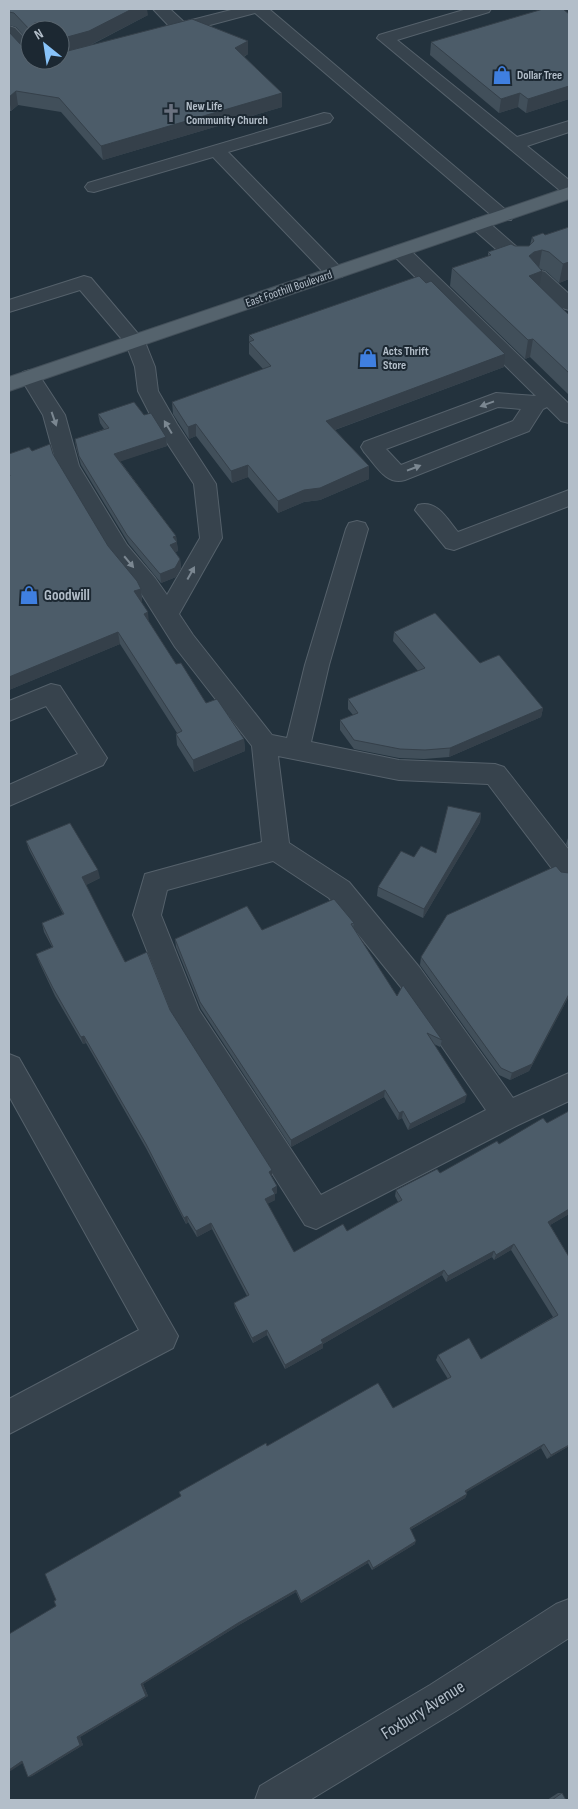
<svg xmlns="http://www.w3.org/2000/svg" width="578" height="1809" font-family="'Sofia Sans Condensed',sans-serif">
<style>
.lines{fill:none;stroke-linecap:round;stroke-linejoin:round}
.minor-casing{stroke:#55616b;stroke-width:2}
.major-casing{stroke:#434f59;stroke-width:2}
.minor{fill:#37434d;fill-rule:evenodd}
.major{fill:#55636d;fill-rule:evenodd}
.wall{fill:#414f5a}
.shaded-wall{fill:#35404a}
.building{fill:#4c5c69;stroke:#35404a}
.oneway{fill:#7b8791}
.labels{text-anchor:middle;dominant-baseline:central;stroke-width:4;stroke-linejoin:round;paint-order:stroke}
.far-poi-label{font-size:12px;font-weight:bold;fill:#b3bec9;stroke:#1c2832;text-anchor:start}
.far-street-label{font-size:12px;fill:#b3bec9;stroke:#1c2832}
.poi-label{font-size:15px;font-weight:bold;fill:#b3bec9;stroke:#1c2832;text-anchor:start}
.near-street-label{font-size:18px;fill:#b3bec9;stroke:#1c2832}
</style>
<rect width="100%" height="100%" fill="#23323d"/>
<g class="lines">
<g class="minor-casing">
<path id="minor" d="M153,9H170L184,22L235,9H269L513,216L511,220H497L255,13L165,37L157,32L159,29L169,26Z
M467,9H491L489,12L397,40L517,137L569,121V132L527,146L569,180V194L563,193L377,38L379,35Z
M9,26L15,28L30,44V59L24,58L9,41Z
M324,113L330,114L333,118L330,122L228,152L342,269L345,273L342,277H328L213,157L94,192L88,191L85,187L88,183Z
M479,218L486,220L526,255L529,259L526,263H512L472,228L470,224L472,220Z
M400,245L407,247L569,404V423L561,421L547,407L543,409L529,431L405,480C386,486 376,465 364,452L361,447L364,442L496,393L536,396L393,255L390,251L393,247ZM498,407L521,409L513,421L401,465L386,449Z
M538,270L545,272L569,294V310L562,308L531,280L528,276L531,272Z
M84,276L91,278L145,342L155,367L158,391L177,424L216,484L222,538L179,614L193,635L272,735L287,738L305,665L346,529L349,523L357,521L365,523L368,529L329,665L311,742L399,760L495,764L504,767L569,850V881L559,878L488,784L399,780L278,756L289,843L349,882L420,968L513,1098L569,1073V1101L518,1125L316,1229L305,1225L173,1017L133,915L145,874L262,842L252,746L175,647L139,590L111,557L57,466L43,415L20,377L23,372L30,370L37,372L65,415L79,466L127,545L155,578L167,595L200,538L194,484L156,426L138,391L135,367L126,344L80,290L9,312V300ZM273,861L329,898L400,986L486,1110L321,1195L199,1010L161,915L167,890Z
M569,490V506L454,550L446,548L415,510L418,505C437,499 447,519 458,532Z
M51,684L60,686L107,758L103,765L9,806V785L78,754L46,706L9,721V701Z
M9,1054L19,1058L178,1336L173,1348L9,1434V1399L139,1330L9,1096Z
M569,1599V1638L456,1711L310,1800H255L260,1786L430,1685L556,1604Z"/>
</g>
<g class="major-casing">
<path id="major" d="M569,187V199L9,391V377Z"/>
</g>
<use href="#minor" class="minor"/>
<use href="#major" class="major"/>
</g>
<path class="wall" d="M9,9L148,15L91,45L248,41V54L244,57L282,107L103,160L61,112L18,105L11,111H9V32L22,46L29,47V41L16,27L9,25Z
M569,14V99L526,113L518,107L499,113L430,55L431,42Z
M569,227V279L559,283L546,271L540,269V287L569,315V395L530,357L525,359L450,286L452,268L488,256V252L515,246H529L530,245L532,237L545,235Z
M249,335L504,367L335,430L369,466V479L320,500L304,502L278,513L248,477L232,483L196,436L189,439L173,414L172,402L263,369L249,354Z
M98,414L144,415L166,437L167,446L120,461L176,536L178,551L175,552L180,559L181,568L176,577L161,583L129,544L81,465L76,448L75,439L104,429L100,423Z
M32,451L53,454L108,546L141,589L142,601L141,602L149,622L176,664L206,703L244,739L245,751L194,772L177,745L176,734L177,733L120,644L9,690V454Z
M394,632L480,663L543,708L541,717L449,757L424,759L399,758L354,749L340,730V720L353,715L348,709V699L418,671L393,641Z
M481,813L480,822L423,918L377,896L378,887L414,857L436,853Z
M569,835V848L566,844Z
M26,841L100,878L86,885L125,962L170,1010L272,1170V1177L277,1193L275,1194V1200L267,1204L294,1252L347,1231L398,1202L395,1196L396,1190L440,1173L499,1144L547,1123L569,1111V1214L550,1225L569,1257V1446L547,1459L541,1448L466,1492L467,1494L465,1498L410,1530L415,1544L372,1570L368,1563L301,1603L296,1592L239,1625L143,1684L148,1696L80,1737L83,1745L32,1776L28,1777L56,1606L181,1496L267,1446L393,1408L448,1379L436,1360L438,1355L481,1359L553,1317L511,1250L494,1260L492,1257L446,1282L442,1275L323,1344V1348L285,1369L267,1335L253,1343L235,1308L234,1303L247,1296L212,1229L197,1237L188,1222L186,1224L147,1150L86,1043L83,1044L55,996L39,962L36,954L52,947L44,932L42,923L63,914L29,850Z
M561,872L569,874V996L529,1071L510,1080L499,1075L420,965L421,957Z
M354,923L353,928L397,996L442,1040L440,1047L434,1044L465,1102L408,1130L402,1118L398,1120L384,1097L291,1147L201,1009L176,947L175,939L262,930Z
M558,1793H562L566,1800H547Z"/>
<path class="shaded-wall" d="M132,9H147L148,15L90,45L60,53V39Z
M248,41V54L235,61V48Z
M569,86V99L526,113L528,99Z
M16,91L18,105L11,111L9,97Z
M282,93V107L103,160L101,146Z
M520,93L518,107L499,113L501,99Z
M542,250L539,268L529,256L534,252Z
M569,262V279L559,283L563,264Z
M542,271L539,290L529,276Z
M533,339L530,357L525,359L528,340Z
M505,354L504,367L326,433V421Z
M196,424V436L189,439L188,427Z
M166,437L167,446L116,463L114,454Z
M248,465V477L232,483L231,471Z
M369,466V479L320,500L304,502L278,513V501L304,490Z
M176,536L178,551L170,554V545L173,537Z
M180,559L181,568L176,577L161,583L160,574Z
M141,589L142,601L136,604L134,591Z
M148,612L149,624L144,614Z
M118,632L120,644L9,690V677Z
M543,708L541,717L449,757L450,748Z
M244,739L245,751L194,772L193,760Z
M481,813L480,822L423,918L424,909Z
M98,870L100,878L84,886L82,877Z
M569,994V996L529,1071L510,1080L512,1073Z
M84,1036L86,1043L83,1044L81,1037Z
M385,1090L384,1097L291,1147V1140Z
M467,1095L465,1102L408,1130L410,1124Z
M403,1111L402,1118L398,1120L399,1113Z
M272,1170V1177L269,1179V1172Z
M277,1186V1193L275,1194V1200L265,1205V1199L272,1189Z
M569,1209V1214L545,1228L548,1222Z
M187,1216L188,1222L186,1224L184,1218Z
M211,1223L212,1229L197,1237L196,1231Z
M514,1244L511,1250L494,1260L496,1255Z
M494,1251L492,1257L446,1282L448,1276Z
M444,1270L442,1275L323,1344V1348L285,1369V1365L321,1340Z
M267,1330V1335L253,1343L252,1338Z
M544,1444L541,1448L463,1494L465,1491Z
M569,1445V1446L547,1459L551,1455Z
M467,1494L465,1498L408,1531L410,1528Z
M416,1541L415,1544L372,1570L373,1568Z
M369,1560L368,1563L301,1603V1601Z
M296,1590V1592L239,1625L143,1684L148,1696L80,1737L83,1745L32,1776L28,1777L141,1684L238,1623Z
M22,1761H26L9,1772V1770Z"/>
<path class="building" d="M9,9H132L89,31L60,39V30H30V60H60V53L192,19L248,41L235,48L282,93L101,146L59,98L16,91L9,97V32L22,46L29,47L30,30L14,13L9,12Z
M543,9H563L569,14V86L528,99L520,93L501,99L431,42Z
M569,227V262L563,264L549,252L542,250L534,252L529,256L542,271L529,276L569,315V373L533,339L528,340L452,268L491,255L488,252L511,244L515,246H529L534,241L532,237L543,233L545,235Z
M419,276L426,283L431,281L505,354L326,421L369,466L320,488L304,490L278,501L248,465L231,471L196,424L188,427L172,402L271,366L249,342L254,340L249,335Z
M134,402L144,415L151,413L166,437L114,454L176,536L173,537L177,542L170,545L180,559L175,568L160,574L127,535L79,456L75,439L109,428L98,414Z
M50,444L53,454L108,546L137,581L141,589L134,591L148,612L144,614L176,664L181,663L206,703L217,699L244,739L193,760L176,734L182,731L118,632L9,677V484L10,483L9,482V476H10L9,473V454L29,447L32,451Z
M435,613L480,663L499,655L543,708L450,748L425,750L400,749L354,740L340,720L358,713L348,699L425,668L394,632Z
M448,806L481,813L424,909L378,887L401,851L414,857L421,846L436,853Z
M70,823L98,870L82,877L125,962L147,952L170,1010L272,1170L269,1172L277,1186L272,1189L275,1194L265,1199L294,1252L343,1224L347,1231L402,1200L396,1190L437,1169L440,1173L497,1141L499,1144L543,1118L547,1123L569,1111V1209L548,1222L569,1257V1445L551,1455L544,1444L465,1491L467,1494L410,1528L416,1541L373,1568L369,1560L301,1601L296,1590L238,1623L141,1684L146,1696L77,1737L80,1745L28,1777L22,1761L9,1770V1634L56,1606L54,1601L56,1600L45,1574L181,1496L179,1492L266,1443L267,1446L378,1383L393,1408L451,1377L438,1355L469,1338L481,1359L558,1315L514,1244L496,1255L494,1251L448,1276L444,1270L321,1340L323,1343L285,1365L267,1330L252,1338L234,1303L249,1295L211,1223L196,1231L187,1216L184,1218L146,1144L84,1036L81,1037L53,988L36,954L53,947L42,923L64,914L26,841Z
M556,866L561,872L569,873V994L532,1064L512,1073L501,1068L421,957L447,915Z
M334,899L354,923L351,924L397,996L403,985L442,1040L427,1033L467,1095L410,1124L403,1111L399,1113L385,1090L291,1140L200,1002L175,939L247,906L262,930Z
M562,1793L566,1800H552Z"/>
<defs><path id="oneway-solid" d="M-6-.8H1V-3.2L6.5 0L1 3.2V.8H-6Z" transform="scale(1.25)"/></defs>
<g class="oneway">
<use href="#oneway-solid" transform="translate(487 404) rotate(160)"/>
<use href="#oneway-solid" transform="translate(54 419) rotate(71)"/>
<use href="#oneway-solid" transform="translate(168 427) rotate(-121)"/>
<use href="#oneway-solid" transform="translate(414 468) rotate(-21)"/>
<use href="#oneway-solid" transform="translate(129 562) rotate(50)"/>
<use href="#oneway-solid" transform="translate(191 573) rotate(-61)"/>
</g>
<defs>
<g id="shop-bare" transform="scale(1.5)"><path d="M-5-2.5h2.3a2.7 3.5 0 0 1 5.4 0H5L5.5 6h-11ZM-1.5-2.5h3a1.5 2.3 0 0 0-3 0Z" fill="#3f7fe0" stroke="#1c2832" stroke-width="2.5" paint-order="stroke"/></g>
<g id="church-bare" transform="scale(1.5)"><path d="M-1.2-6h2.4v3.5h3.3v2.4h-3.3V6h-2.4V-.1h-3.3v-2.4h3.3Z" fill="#6b7280" stroke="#1c2832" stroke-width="2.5" paint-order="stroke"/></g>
</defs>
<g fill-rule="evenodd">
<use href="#shop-bare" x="502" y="75"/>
<use href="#church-bare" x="171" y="113"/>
<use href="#shop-bare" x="368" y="358"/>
<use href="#shop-bare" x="29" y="595"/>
</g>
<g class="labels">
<g class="far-poi-label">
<text x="517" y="75">Dollar Tree</text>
<text x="186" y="106">New Life<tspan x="186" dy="14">Community Church</tspan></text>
<text x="383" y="351">Acts Thrift<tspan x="383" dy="14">Store</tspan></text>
</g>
<g class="far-street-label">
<text transform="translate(289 289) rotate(-19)">East Foothill Boulevard</text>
</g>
<g class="poi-label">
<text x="44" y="595">Goodwill</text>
</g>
<g class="near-street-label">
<text transform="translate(423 1710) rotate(-32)">Foxbury Avenue</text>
</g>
</g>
<rect width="578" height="1809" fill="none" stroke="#b3bec9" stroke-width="20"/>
<g transform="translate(45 45) rotate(330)"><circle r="24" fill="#1c2832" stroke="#58646e"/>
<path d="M0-4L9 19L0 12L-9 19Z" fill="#88c3f9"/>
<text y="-8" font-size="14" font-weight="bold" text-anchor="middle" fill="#b3bec9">N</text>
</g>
</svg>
